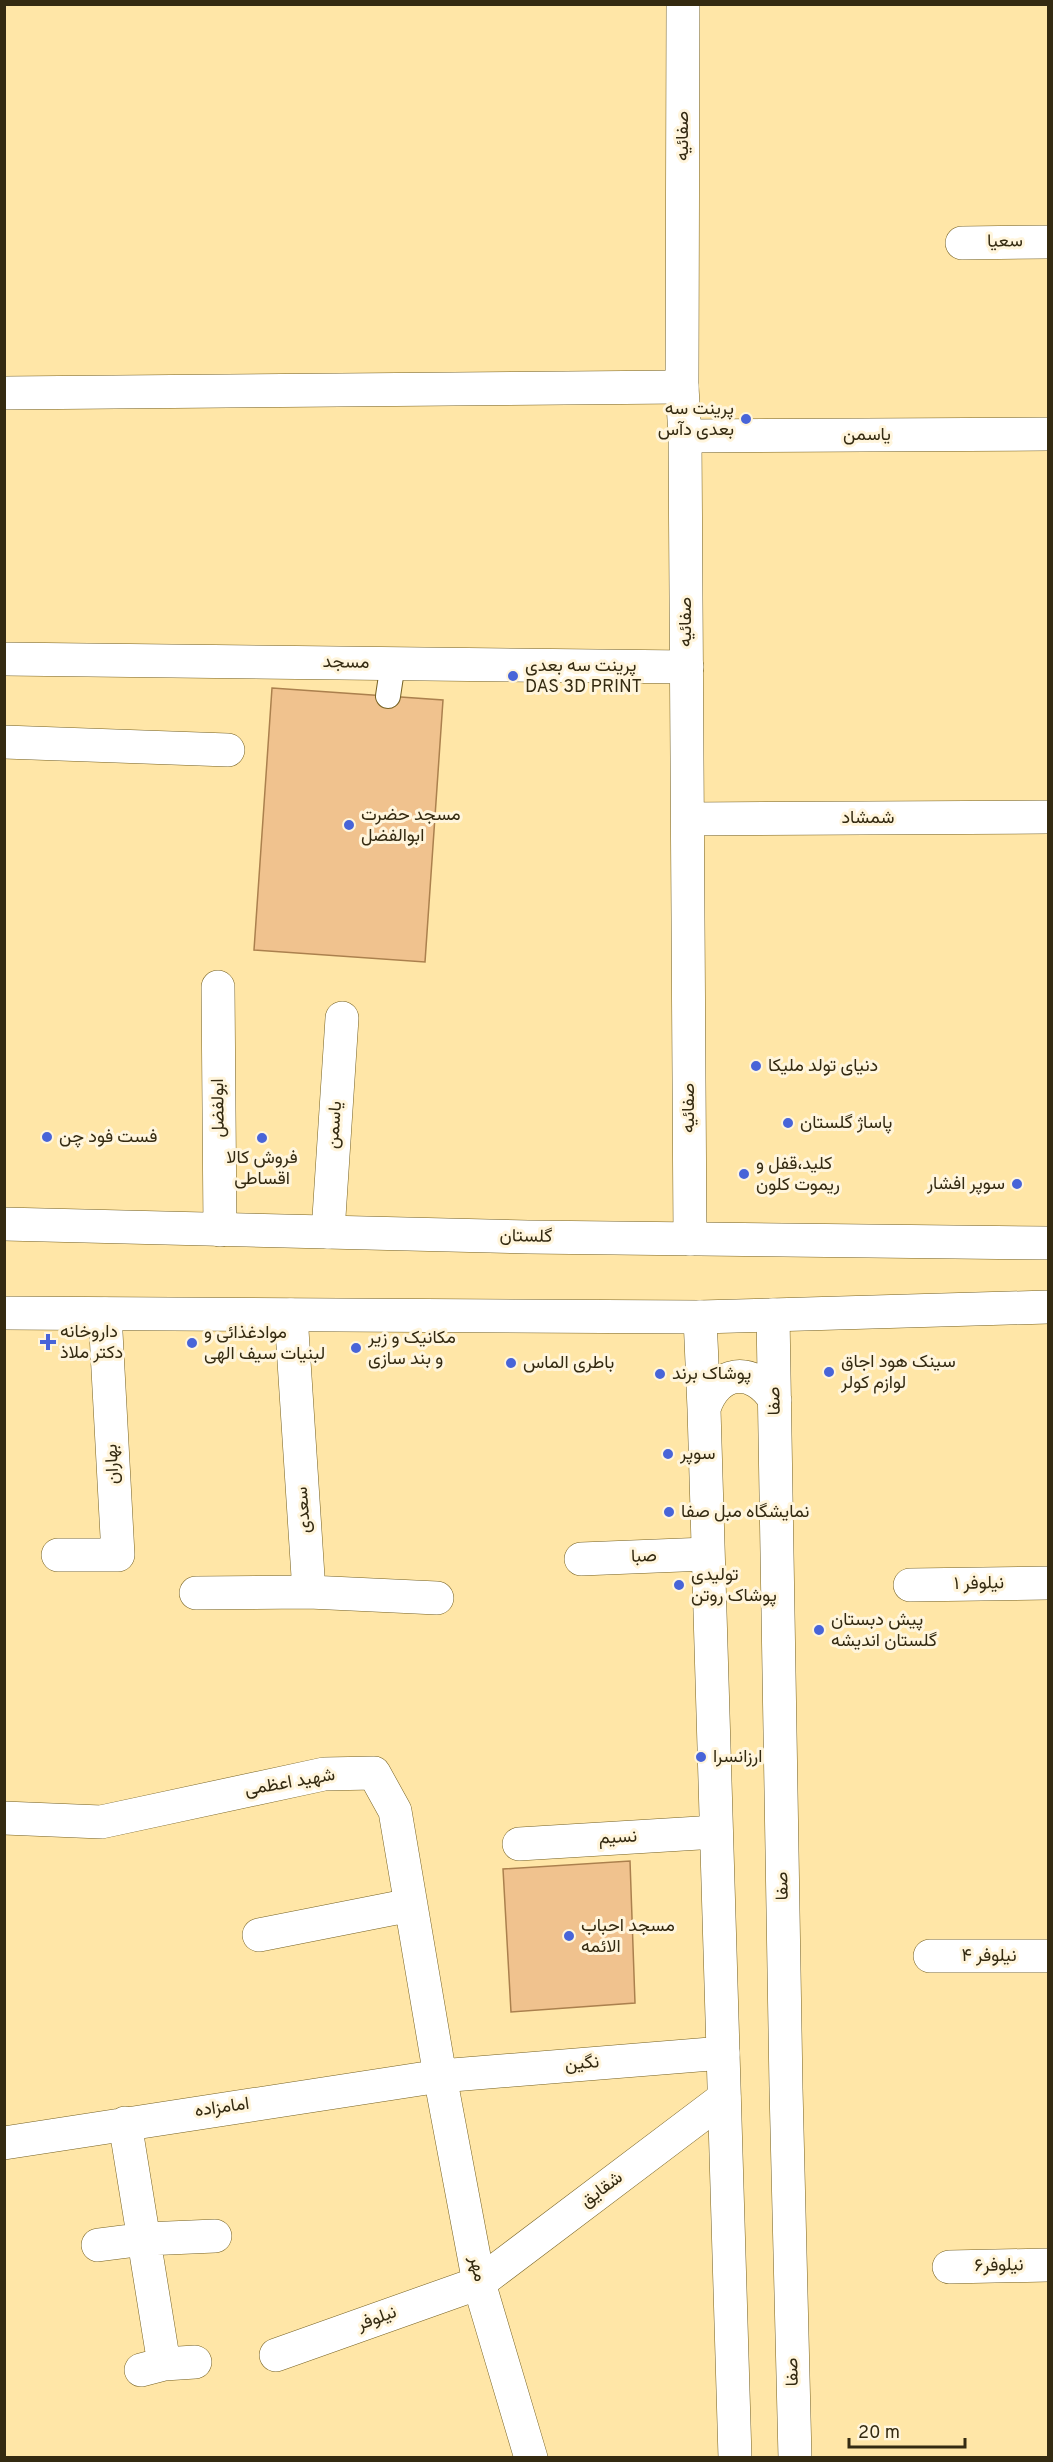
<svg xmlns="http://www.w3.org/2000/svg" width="1053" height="2462" font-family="Overpass,Vazirmatn,sans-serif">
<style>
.building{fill:#f0c28e;stroke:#ab804e;stroke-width:1.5}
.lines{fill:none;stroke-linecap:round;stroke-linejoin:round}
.service-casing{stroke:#766122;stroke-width:26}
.minor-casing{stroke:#766122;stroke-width:34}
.tertiary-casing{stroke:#766122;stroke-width:34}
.primary-casing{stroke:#766122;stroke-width:34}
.service{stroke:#fff;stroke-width:24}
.minor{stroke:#fff;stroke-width:33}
.tertiary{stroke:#fff;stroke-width:33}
.primary{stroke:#fff;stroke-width:33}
.poi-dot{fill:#4864d8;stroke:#fff5dc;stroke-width:2}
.labels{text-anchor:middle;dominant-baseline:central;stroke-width:6;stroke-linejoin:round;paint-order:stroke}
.street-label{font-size:18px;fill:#342a11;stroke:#fff5dc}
.poi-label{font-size:18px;fill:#342a11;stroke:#fff5dc;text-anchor:start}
</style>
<rect width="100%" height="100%" fill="#ffe6a7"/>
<path class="building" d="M272,688L443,700L425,962L254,950Z
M630,1861L635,2003L511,2012L503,1869Z"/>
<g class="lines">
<g class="service-casing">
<path id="service" d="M388,696L393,663"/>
</g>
<g class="minor-casing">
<path id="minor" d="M962,243L1048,242
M4,393L682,387
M685,436L1048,434
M4,659L687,667
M4,742L228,750
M688,819L1048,817
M218,987L220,1230
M328,1232L342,1018
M58,1555H118L105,1314
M581,1559L707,1554
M910,1585L1048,1583
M309,1592L437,1598
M196,1593L309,1592L291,1315
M4,1818L101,1822L324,1774L374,1773L395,1811L440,2076L479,2283L531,2458
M519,1844L716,1832
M259,1935L411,1905
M930,1956H1048
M125,2123L164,2364
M4,2143L440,2076L723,2053
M98,2245L145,2239L215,2236
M949,2267L1048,2265
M276,2355L479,2283L724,2098
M141,2370L164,2364L195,2362"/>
</g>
<g class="tertiary-casing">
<path id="tertiary" d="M683,4L682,387L685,436L690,1239
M773,1315L786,2088L795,2458
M700,1317L704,1409L735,2458
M704,1409C716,1370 753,1365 775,1400"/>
</g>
<g class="primary-casing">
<path id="primary" d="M4,1224L528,1237L1048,1243
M4,1313L700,1317L1048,1307"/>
</g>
<use href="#service" class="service"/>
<use href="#minor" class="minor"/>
<use href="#tertiary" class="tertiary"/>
<use href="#primary" class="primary"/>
</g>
<g class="poi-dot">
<circle cx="746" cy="419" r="6"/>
<circle cx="513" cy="676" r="6"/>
<circle cx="349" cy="825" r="6"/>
<circle cx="756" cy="1066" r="6"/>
<circle cx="788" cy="1123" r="6"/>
<circle cx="47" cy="1137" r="6"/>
<circle cx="262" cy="1138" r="6"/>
<circle cx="744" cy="1174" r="6"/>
<circle cx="1017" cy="1184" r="6"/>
<path d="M45 1333h6v6h6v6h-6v6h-6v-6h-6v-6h6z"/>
<circle cx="192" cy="1343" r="6"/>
<circle cx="356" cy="1348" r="6"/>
<circle cx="511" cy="1363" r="6"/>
<circle cx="829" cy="1372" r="6"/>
<circle cx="660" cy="1374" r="6"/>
<circle cx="668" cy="1454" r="6"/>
<circle cx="669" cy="1512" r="6"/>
<circle cx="679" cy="1585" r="6"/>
<circle cx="819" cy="1630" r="6"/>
<circle cx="701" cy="1757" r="6"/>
<circle cx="569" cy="1936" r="6"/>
</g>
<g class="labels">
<g class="street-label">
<text transform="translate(683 136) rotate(-90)">صفائیه</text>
<text transform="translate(1005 242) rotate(-1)">سعیا</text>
<text x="867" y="435">یاسمن</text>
<text transform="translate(686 622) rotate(-90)">صفائیه</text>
<text transform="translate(346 663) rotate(1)">مسجد</text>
<text x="868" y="818">شمشاد</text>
<text transform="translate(219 1108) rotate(-91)">ابولفضل</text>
<text transform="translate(689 1108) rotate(-90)">صفائیه</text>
<text transform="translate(335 1125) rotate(-86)">یاسمن</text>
<text transform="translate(526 1237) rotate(1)">گلستان</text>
<text transform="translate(775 1401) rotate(-91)">صفا</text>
<text transform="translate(113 1464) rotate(-93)">بهاران</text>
<text transform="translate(304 1510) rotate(-94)">سعدی</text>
<text transform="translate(644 1557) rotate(-2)">صبا</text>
<text transform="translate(979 1584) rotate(-1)">نیلوفر ۱</text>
<text transform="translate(290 1783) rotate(-10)">شهید اعظمی</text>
<text transform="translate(618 1838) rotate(-3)">نسیم</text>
<text transform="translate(783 1886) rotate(-91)">صفا</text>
<text x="989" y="1956">نیلوفر ۴</text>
<text transform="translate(582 2064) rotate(-5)">نگین</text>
<text transform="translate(222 2108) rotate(-8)">امامزاده</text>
<text transform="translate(602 2190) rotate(-37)">شقایق</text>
<text transform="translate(999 2266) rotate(-1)">نیلوفر۶</text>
<text transform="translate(477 2269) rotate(78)">مهر</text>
<text transform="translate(377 2319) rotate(-20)">نیلوفر</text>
<text transform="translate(793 2372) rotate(-91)">صفا</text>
</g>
<g class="poi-label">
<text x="734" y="409" text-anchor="end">پرینت سه<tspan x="734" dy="21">بعدی دآس</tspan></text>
<text x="525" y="666">پرینت سه بعدی<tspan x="525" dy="21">DAS 3D PRINT</tspan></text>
<text x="361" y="815">مسجد حضرت<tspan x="361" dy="21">ابوالفضل</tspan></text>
<text x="768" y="1066">دنیای تولد ملیکا</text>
<text x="800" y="1123">پاساژ گلستان</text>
<text x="59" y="1137">فست فود چن</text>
<text x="262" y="1158" text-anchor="middle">فروش کالا<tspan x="262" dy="21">اقساطی</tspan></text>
<text x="756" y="1164">کلید،قفل و<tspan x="756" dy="21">ریموت کلون</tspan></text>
<text x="1005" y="1184" text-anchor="end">سوپر افشار</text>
<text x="60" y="1332">داروخانه<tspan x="60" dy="21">دکتر ملاذ</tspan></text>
<text x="204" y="1333">موادغذائی و<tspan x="204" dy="21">لبنیات سیف الهی</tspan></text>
<text x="368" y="1338">مکانیک و زیر<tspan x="368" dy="21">و بند سازی</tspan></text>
<text x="841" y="1362">سینک هود اجاق<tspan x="841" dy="21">لوازم کولر</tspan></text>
<text x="523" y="1363">باطری الماس</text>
<text x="672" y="1374">پوشاک برند</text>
<text x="680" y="1454">سوپر</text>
<text x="681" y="1512">نمایشگاه مبل صفا</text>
<text x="691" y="1575">تولیدی<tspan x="691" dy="21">پوشاک روتن</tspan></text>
<text x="831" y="1620">پیش دبستان<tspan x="831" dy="21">گلستان اندیشه</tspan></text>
<text x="713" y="1757">ارزانسرا</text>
<text x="581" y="1926">مسجد احباب<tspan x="581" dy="21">الائمه</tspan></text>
</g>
</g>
<rect width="1053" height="2462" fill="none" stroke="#342a11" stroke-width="12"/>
<path d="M849 2438v9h116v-9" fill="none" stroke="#342a11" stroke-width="3"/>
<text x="858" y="2438" font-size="18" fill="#342a11" stroke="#fff5dc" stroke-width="4.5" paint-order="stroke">20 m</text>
</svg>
